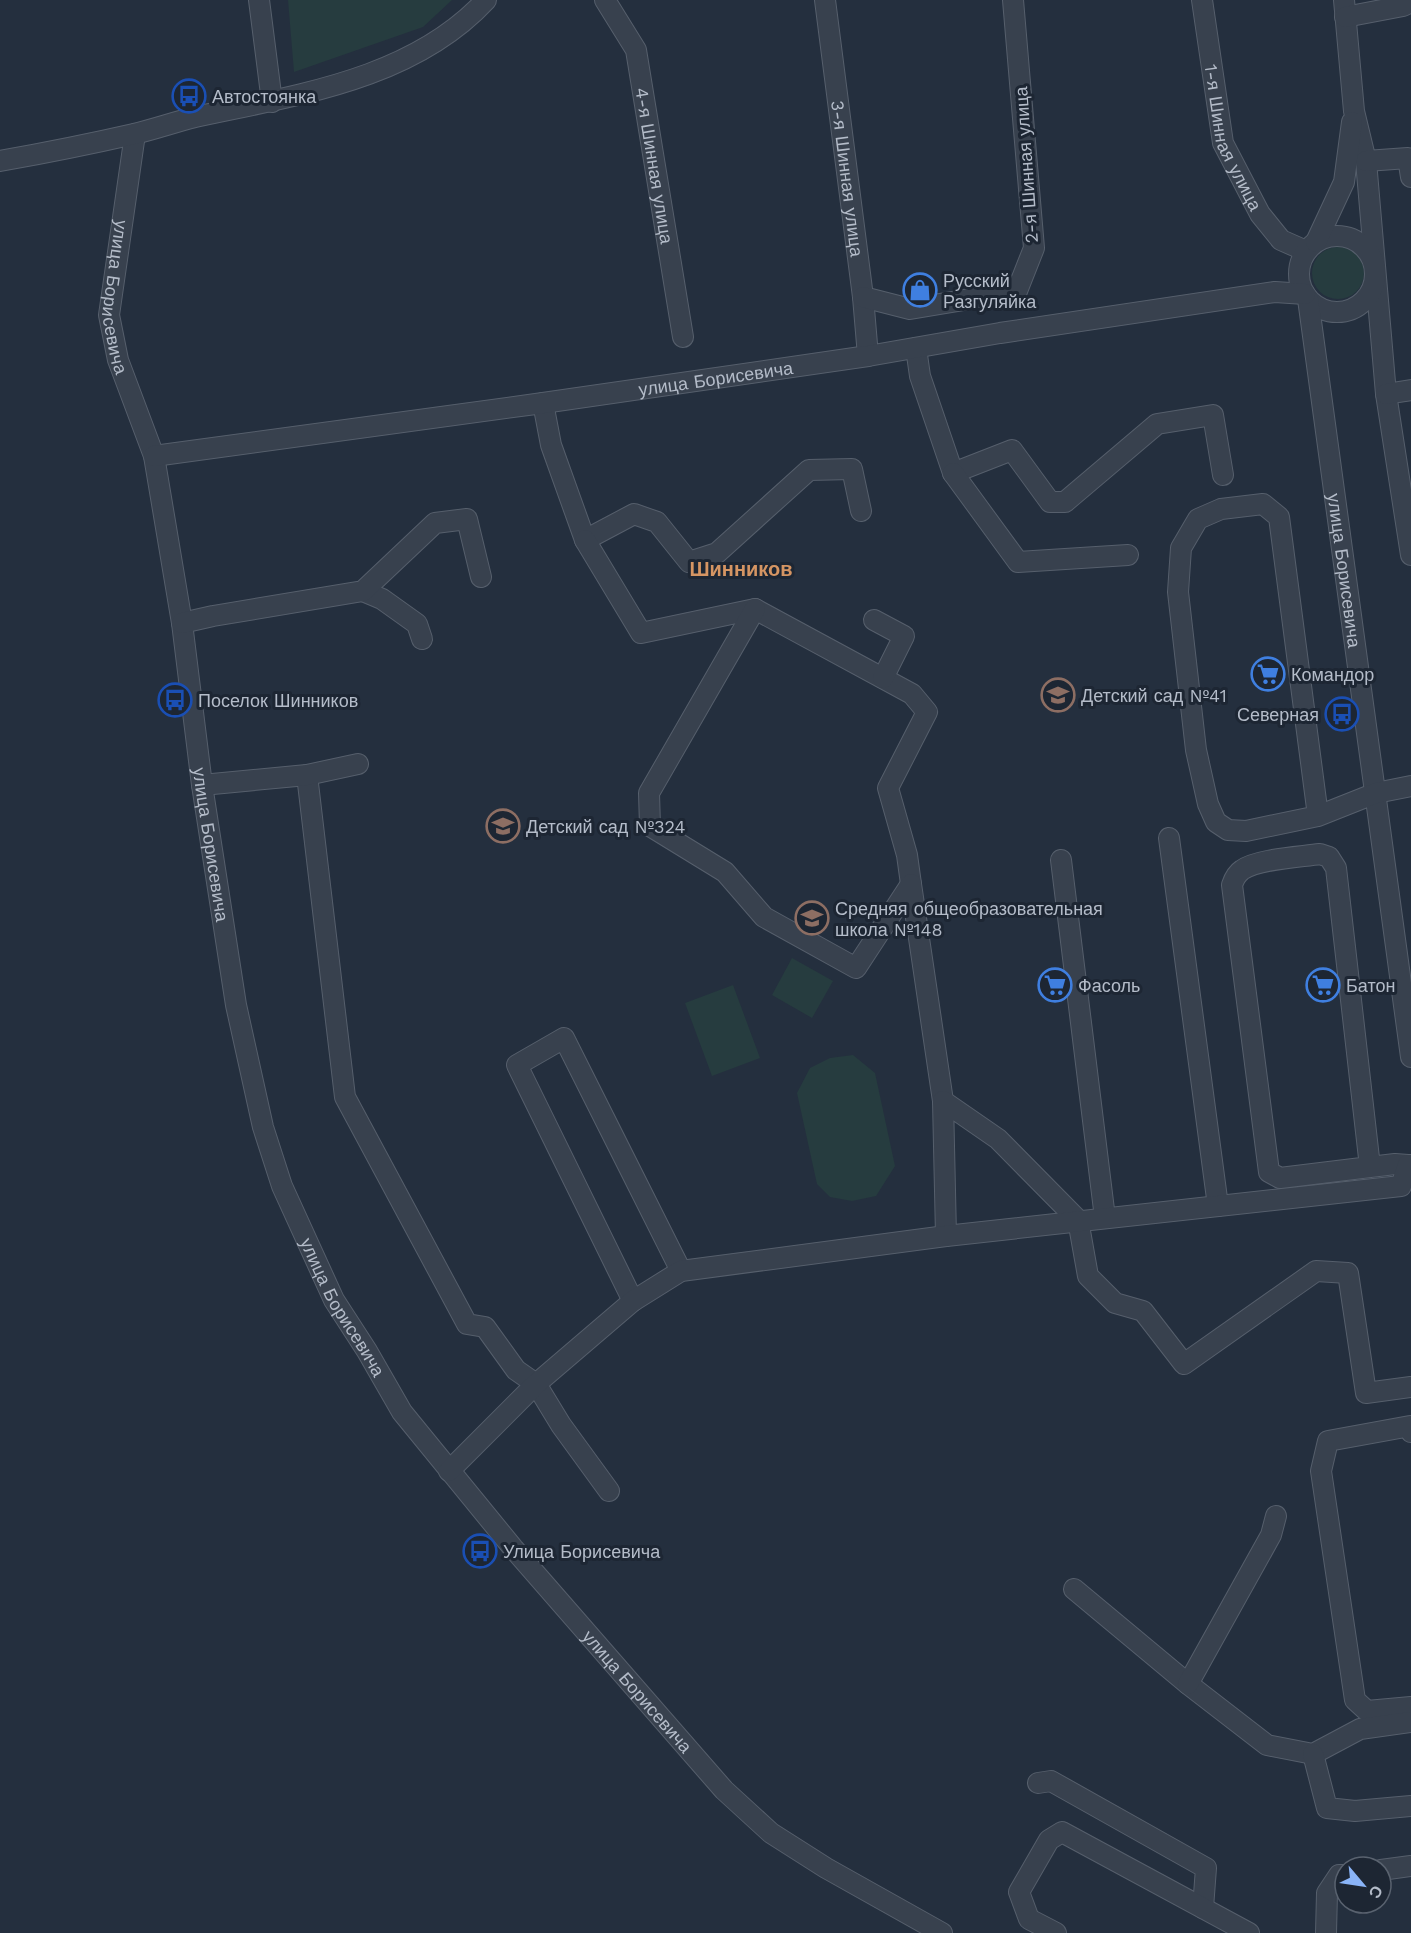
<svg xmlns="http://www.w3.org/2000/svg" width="1411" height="1933" font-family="'Work Sans',sans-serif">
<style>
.green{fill:#263c3f}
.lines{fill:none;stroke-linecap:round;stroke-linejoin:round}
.minor-casing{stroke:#565f6c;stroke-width:22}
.minor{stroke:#38414e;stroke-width:20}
.labels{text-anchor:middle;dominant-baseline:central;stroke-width:6;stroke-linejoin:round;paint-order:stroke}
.poi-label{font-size:18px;fill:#b4bcc9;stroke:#1d2633;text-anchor:start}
.street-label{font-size:18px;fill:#b4bcc9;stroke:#1d2633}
.neighbourhood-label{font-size:20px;font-weight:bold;fill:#d59563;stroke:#1d2633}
</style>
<rect width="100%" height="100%" fill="#242f3e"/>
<path class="green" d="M288,0H452L423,27L294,72Z
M1312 273a26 26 0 1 1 52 0a26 26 0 1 1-52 0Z
M792,958L833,981L812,1018L772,995Z
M733,985L760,1058L712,1076L685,1003Z
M853,1055L875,1073L895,1166L876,1196L852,1201L830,1197L817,1184L797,1093L810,1068L830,1058Z"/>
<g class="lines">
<g class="minor-casing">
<g id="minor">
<path d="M259,0L272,102"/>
<path id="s1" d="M605,0L636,50L683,337"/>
<path id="s2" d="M825,0L863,297L868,356"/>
<path id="s3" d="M1202,0L1223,143L1260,214L1281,240L1306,251"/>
<path d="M1344,0L1354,111L1366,161L1386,394L1411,555"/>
<path d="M1345,17L1403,6L1411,2"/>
<path id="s4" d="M135,134L109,315L118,360L154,456L182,623L202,785L236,1005L263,1127L282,1186L334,1300L367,1351L402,1412L513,1548L724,1790L771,1833L826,1868L942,1933"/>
<path d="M0,161C45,153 90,144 134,134C155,129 175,122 195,117C296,95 412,80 486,0"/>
<path d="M1366,161L1408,158L1411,177"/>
<circle cx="1337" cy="274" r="38"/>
<path d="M1316,242L1344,182L1352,122"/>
<path d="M863,297L910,309L1017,291L1034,248L1013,0"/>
<path id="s5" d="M1308,299L1411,1057"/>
<path d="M916,348L920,376L953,473L1012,450L1050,502H1065L1157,424L1213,415L1223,475"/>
<path d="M1386,394L1411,390"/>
<path d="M543,403L551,445L585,540L634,514L657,522L689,562L717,553L809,470L852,469L861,511"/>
<path id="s6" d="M154,456L543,403L868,356L1000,333L1275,292L1305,294"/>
<path d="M953,473L1018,562L1128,555"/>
<path d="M585,540L641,633L755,609L912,694L927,712L888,788L907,855L911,884"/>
<path d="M363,591L382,599L417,624L422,639"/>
<path d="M755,609L649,793L650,826L725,872L764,917L856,968L911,884L943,1101"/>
<path d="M874,620L904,636L883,678"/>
<path d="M182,623L213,616L363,591L435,523L467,519L481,577"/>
<path d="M307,775L345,1097L467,1324L485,1327L516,1370L536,1384L561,1425L609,1491"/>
<path d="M202,785L307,775L358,764"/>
<path d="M1318,816L1279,517L1263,504L1221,509L1198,519L1181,548L1178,592L1196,750L1208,804L1216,822L1228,830L1246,831L1318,816L1376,793L1411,786"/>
<path d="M1169,838L1218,1206"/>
<path d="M1061,860L1105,1218"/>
<path d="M1370,1167L1280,1178L1269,1172L1232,885C1234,879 1236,874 1242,870C1257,859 1300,857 1320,854L1329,857L1336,868L1370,1167L1395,1164L1408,1165"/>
<path d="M946,1236L943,1101L998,1139L1078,1220L1088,1276L1115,1303L1143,1311L1184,1364L1316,1271L1348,1273L1366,1393L1411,1387"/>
<path d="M633,1301L517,1065L564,1038L681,1271"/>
<path d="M1411,1432L1410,1426L1328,1441L1321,1471L1355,1700L1367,1711L1411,1707"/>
<path d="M449,1471L536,1384L633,1301L681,1271L946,1236L1401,1186L1408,1165H1411"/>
<path d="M1074,1589L1188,1684L1267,1745L1313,1754L1360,1729L1411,1722"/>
<path d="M1188,1684L1271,1535L1276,1516"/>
<path d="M1313,1754L1327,1808L1355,1811L1411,1806"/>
<path d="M1038,1783L1051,1781L1206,1868L1203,1908"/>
<path d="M1381,1870L1411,1866"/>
<path d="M1056,1933L1029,1919L1019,1892L1049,1840L1062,1832L1249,1933"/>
<path d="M1326,1933L1327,1893L1339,1875H1345"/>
</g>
</g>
<use href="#minor" class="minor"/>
</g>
<defs>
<g id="bus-ring" transform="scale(1.725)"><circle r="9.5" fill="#1d2633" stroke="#1a4fb4" stroke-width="1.5"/><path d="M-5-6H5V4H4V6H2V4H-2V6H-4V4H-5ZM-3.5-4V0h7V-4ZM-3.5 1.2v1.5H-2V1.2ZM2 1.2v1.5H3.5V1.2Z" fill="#1a4fb4"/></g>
<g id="shop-ring" transform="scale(1.725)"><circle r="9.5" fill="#1d2633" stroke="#3f7fe0" stroke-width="1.5"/><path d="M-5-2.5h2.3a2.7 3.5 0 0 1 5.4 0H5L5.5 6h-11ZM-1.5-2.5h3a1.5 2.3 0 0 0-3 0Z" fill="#3f7fe0"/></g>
<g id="supermarket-ring" transform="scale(1.725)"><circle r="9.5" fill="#1d2633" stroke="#3f7fe0" stroke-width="1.5"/><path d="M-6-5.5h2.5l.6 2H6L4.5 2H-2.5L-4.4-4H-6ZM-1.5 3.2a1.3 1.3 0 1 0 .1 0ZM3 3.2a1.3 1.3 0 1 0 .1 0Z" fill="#3f7fe0"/></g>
<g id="school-ring" transform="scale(1.725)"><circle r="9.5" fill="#1d2633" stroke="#8d6e63" stroke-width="1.5"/><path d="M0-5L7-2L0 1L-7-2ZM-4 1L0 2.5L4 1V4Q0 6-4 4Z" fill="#8d6e63"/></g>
</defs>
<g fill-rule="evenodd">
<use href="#bus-ring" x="189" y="96"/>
<use href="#shop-ring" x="920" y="290"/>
<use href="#supermarket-ring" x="1268" y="674"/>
<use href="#school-ring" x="1058" y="695"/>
<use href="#bus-ring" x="175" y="700"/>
<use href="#bus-ring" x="1342" y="714"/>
<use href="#school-ring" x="503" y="826"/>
<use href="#school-ring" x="812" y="918"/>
<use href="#supermarket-ring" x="1055" y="985"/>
<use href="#supermarket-ring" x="1323" y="985"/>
<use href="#bus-ring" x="480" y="1551"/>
</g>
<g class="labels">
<g class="poi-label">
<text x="212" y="96">Автостоянка</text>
<text x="943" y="280">Русский<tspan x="943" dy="21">Разгуляйка</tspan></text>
<text x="1291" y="674">Командор</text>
<text x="1081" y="695">Детский сад №41</text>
<text x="198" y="700">Поселок Шинников</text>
<text x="1319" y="714" text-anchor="end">Северная</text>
<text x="526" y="826">Детский сад №324</text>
<text x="835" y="908">Средняя общеобразовательная<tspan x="835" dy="21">школа №148</tspan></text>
<text x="1078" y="985">Фасоль</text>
<text x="1346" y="985">Батон</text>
<text x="503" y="1551">Улица Борисевича</text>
</g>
<g class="street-label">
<text stroke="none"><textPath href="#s3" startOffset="142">1-я Шинная улица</textPath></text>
<text stroke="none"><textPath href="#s1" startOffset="176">4-я Шинная улица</textPath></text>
<text transform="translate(1026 165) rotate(-94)">2-я Шинная улица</text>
<text stroke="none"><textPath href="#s2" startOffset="180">3-я Шинная улица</textPath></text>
<text stroke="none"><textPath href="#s4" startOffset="165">улица Борисевича</textPath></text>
<text stroke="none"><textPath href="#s6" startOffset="567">улица Борисевича</textPath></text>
<text stroke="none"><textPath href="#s5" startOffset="274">улица Борисевича</textPath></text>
<text stroke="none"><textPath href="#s4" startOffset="724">улица Борисевича</textPath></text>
<text stroke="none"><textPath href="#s4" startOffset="1209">улица Борисевича</textPath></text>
<text stroke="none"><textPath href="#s4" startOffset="1695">улица Борисевича</textPath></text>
</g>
<g class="neighbourhood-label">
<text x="741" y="569">Шинников</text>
</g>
</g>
<g transform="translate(1363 1885) rotate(119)"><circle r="28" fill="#1d2633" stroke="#59626f" stroke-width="1.5"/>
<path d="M0-4.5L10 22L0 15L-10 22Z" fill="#8ab4f8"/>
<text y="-9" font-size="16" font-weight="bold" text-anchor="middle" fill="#b4bcc9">С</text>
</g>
</svg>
